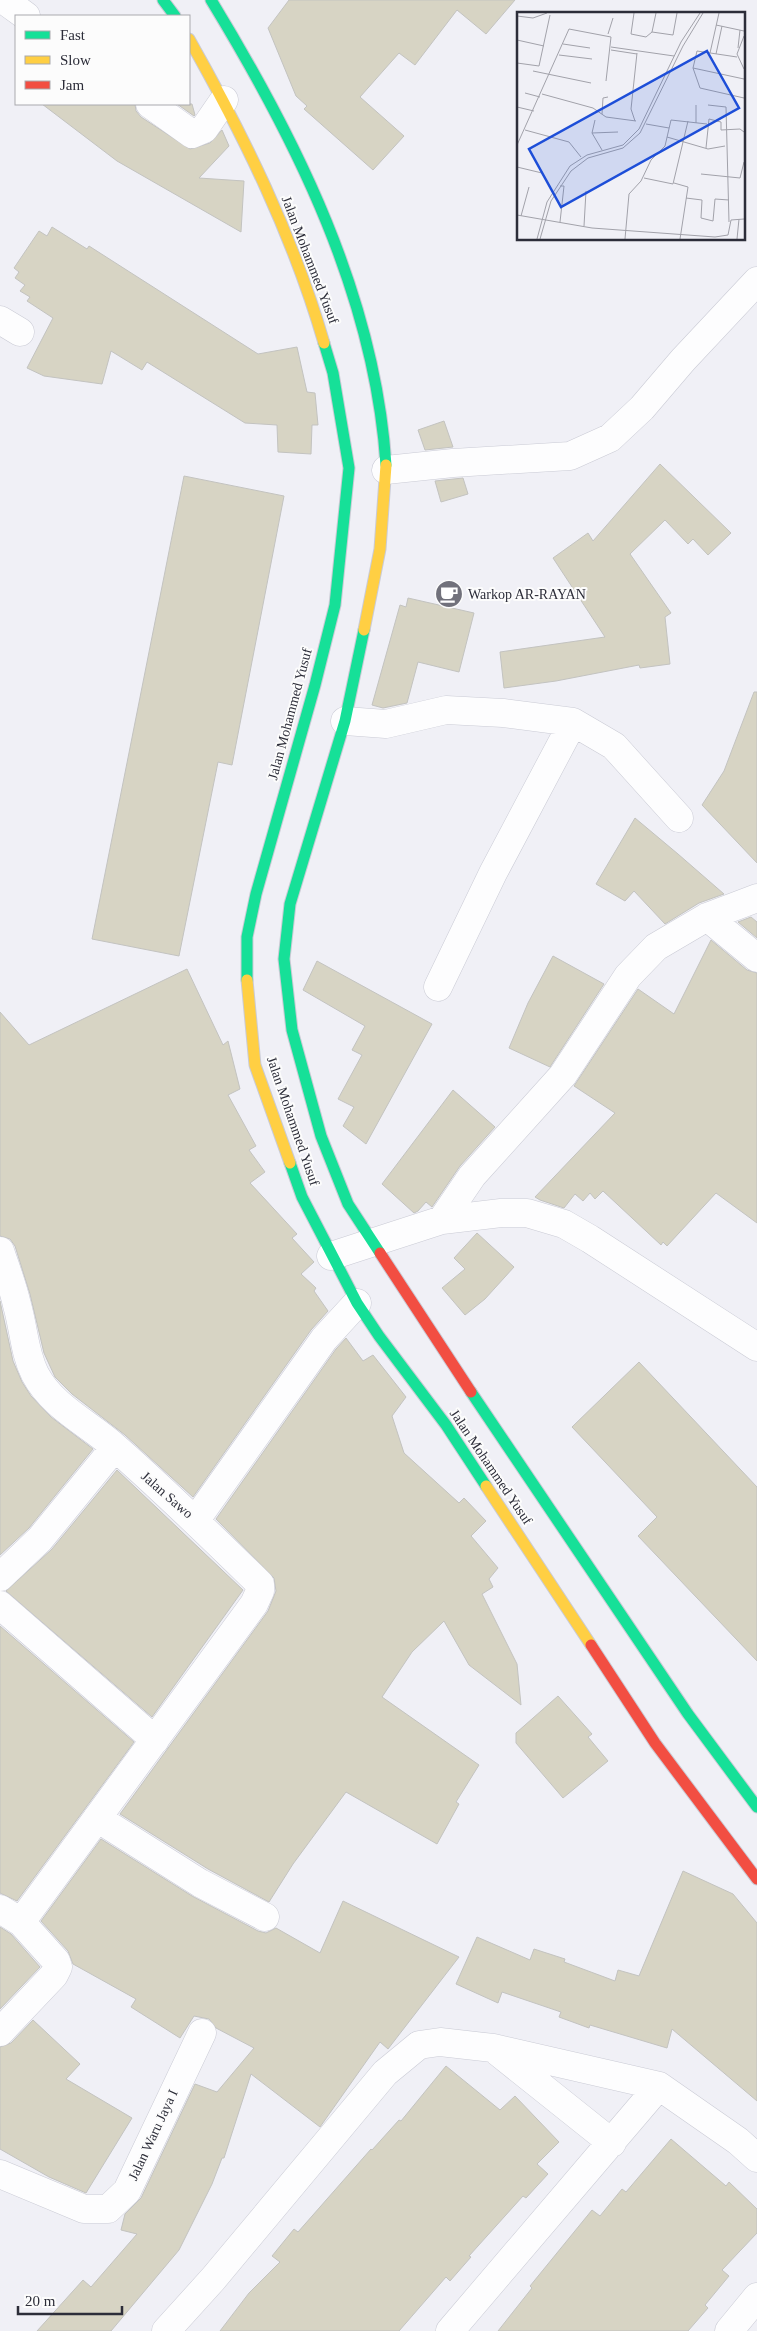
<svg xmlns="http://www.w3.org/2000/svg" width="757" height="2331" font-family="Georgia,serif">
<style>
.building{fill:#d7d4c4;stroke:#c3c3c0}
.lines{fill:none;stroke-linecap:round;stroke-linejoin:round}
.street-casing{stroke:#cacbd5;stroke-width:29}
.fast-casing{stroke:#cacbd5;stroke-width:13}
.slow-casing{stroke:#cacbd5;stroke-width:13}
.jam-casing{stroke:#cacbd5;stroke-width:13}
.street{stroke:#fdfdfe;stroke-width:28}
.fast{stroke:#16e098;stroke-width:11}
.slow{stroke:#ffcf43;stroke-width:11}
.jam{stroke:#f24e42;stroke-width:11}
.labels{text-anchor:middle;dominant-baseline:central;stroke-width:4;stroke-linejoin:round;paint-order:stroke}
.street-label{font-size:14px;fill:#2c2d39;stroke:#fcfcfc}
.poi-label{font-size:14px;fill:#2c2d39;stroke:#fcfcfc;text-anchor:start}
.inset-road{fill:none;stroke:#a2a2aa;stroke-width:1}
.view{fill:#1d4ed8;fill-opacity:0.15;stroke:#1d4ed8;stroke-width:2.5}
.inset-edge{fill:none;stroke:#2c2d39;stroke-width:2.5}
</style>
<rect width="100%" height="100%" fill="#f0f0f6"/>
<path class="building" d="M289,0H515L486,34L457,10L415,65L399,53L360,97L404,136L373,170L304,109L307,106L296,96L268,28Z
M42,104H135L136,111L141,117L190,149L210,143L222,130L229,146L199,178L244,181L241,232L117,161Z
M177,104H192L195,115L194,116Z
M52,227L87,249L89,246L258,354L297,347L307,392L315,393L318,425H312L311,454L278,452L277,425L245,423L147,362L142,370L111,351L102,384L44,376L27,368L53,318L27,301L30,297L20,291L25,285L15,278L19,272L14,268L39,231L47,236Z
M444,421L453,447L425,450L418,430Z
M660,464L731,533L708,555L693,539L688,544L665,520L630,554L671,613L665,617L670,664L640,668L639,665L556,681L504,688L500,652L605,637L553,558L588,533L593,541Z
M184,476L284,496L232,765L218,762L179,956L92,939Z
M463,478L468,494L441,502L435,481Z
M408,598L474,613L459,672L418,662L407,703L383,708L372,705L400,605L406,607Z
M754,692H757V863L702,805L724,771Z
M635,818L678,854L724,894L699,903L665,924L634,891L625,901L596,884Z
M751,917L757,922V938L738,922Z
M711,940L747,970L757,973V1223L716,1193L667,1246L663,1242L661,1245L603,1191L595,1199L590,1193L583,1201L575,1194L564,1208L540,1200L535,1197L615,1113L574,1086L638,989L674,1014Z
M553,956L604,984L550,1067L509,1048L528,1003Z
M317,961L432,1024L366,1144L343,1126L354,1107L338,1099L362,1055L352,1050L365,1026L303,990Z
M187,969L223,1045L228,1041L240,1089L228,1095L256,1146L249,1150L265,1172L250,1183L297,1234L292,1238L314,1262L301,1274L316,1288L314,1291L328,1311L311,1330L193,1497L125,1435L72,1394L55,1377L44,1353L30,1294L15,1246L10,1239L0,1236V1012L29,1045Z
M453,1090L495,1127L460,1166L432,1207L426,1202L418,1211L414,1213L382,1184Z
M477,1233L514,1267L485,1299L465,1315L442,1288L465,1269L454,1258Z
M0,1301L13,1361L22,1382L31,1396L51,1417L93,1449L29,1528L0,1555Z
M346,1338L363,1361L373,1355L406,1397L392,1416L404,1453L459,1503L464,1498L486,1521L471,1536L498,1568L489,1579L493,1587L482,1594L517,1664L521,1705L469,1665L444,1621L412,1652L382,1697L479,1765L456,1802L459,1804L437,1844L346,1792L293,1864L269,1902L208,1869L120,1814L268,1611L276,1591L274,1578L216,1519L336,1349Z
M639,1362L757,1487V1661L638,1536L657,1517L572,1427Z
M117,1470L243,1590L152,1717L6,1591L52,1549Z
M0,1626L134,1742L17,1901L0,1893Z
M558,1696L592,1734L588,1737L608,1761L563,1798L516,1743V1733Z
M101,1839L192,1896L258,1931L266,1933L276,1928L320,1953L343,1901L459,1957L388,2049L380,2042L320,2127L251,2074L224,2158H222L212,2184L179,2250L111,2331H37L83,2280L91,2287L137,2234L121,2230L125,2214L141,2198L195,2084L217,2092L254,2048L216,2028L209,2019L194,2016L180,2038L131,2007L136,1999L73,1964L68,1951L41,1921Z
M683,1871L733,1894L757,1923V2101L672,2029L667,2048L590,2025L589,2028L559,2017L561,2012L502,1992L498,2003L456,1984L477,1937L530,1960L534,1949L565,1959L564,1962L615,1981L618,1970L639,1976Z
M0,1927L11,1934L40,1967L0,2009Z
M33,2020L80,2064L66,2079L132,2118L86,2193L49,2177L0,2149V2047L11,2043Z
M446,2066L500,2110L515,2096L559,2142L537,2164L548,2174L526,2198L523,2196L469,2256L471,2257L450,2281L446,2277L399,2331H220L249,2293L280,2262L272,2256L294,2229L298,2232L371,2149L372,2150L399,2120L401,2121Z
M671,2139L726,2186L729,2182L757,2209V2233L722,2270L729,2276L705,2305L708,2308L688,2331H498L532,2288L530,2286L592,2210L600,2216L622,2189L626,2192Z"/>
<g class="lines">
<g class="street-casing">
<path id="street" d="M4,0L26,16
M150,104L192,134L204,129L224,100
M0,320L20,332
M386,470L453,463L570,456L610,438L642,408L683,360L757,281
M345,721L386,724L446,710L503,713L573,722L614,746L679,818
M707,917L757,958
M438,987L493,873L573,722
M442,1220L472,1176L563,1075L628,976L656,947L707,917L757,898
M0,1251C6,1268 13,1287 17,1305C24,1329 24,1352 35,1374C53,1408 90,1424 116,1448C166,1492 213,1538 260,1584V1591L254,1604L21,1922
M331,1256L442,1220L501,1213H527L564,1224L590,1239L757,1347
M195,1521L324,1339L357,1303
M0,1577L40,1539L115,1447
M0,1605L155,1740
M97,1818L200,1883L265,1917
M0,1909L21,1922L56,1961L58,1967L54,1975L0,2032
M498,2052L612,2143
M0,2174L84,2209H108L127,2191L202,2033
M166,2331L213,2279L385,2073L419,2045L440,2042L493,2048L659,2086L738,2141L757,2158
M450,2331L659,2086
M729,2331L757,2297"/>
</g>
<g class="fast-casing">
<path id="fast" d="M163,0L175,16
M211,0C297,141 375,297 386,465
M364,630L345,721L290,904L284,959L292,1030L321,1136L348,1204L380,1253
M247,980V937L256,894L315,685L335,605L349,468L333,373L324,343
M290,1163L302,1197L357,1303L379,1336L446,1425L486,1486
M471,1392L688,1714L757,1807"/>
</g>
<g class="slow-casing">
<path id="slow" d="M189,39C244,136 293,236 324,343
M364,630L380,549L386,465
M247,980L255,1065L290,1163
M486,1486L591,1645"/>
</g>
<g class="jam-casing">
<path id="jam" d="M380,1253L471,1392
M591,1645L655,1743L757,1879"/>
</g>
<use href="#street" class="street"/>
<use href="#fast" class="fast"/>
<use href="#slow" class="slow"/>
<use href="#jam" class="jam"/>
</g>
<defs>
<g id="cafe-disc" transform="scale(1.4375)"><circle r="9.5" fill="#71717b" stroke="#fcfcfc"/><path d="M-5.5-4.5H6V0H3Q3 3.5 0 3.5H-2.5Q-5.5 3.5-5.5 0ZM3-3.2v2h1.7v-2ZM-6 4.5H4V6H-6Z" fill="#fff"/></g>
</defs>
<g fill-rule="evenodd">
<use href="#cafe-disc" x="449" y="594"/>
</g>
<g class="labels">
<g class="street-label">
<text transform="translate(310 260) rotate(69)">Jalan Mohammed Yusuf</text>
<text transform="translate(290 714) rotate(-75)">Jalan Mohammed Yusuf</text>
<text transform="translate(293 1121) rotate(71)">Jalan Mohammed Yusuf</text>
<text transform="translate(491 1467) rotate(56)">Jalan Mohammed Yusuf</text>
<text transform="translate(167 1495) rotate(41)">Jalan Sawo</text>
<text transform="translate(153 2135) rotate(-65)">Jalan Waru Jaya I</text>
</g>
<g class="poi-label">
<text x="468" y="594">Warkop AR-RAYAN</text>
</g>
</g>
<g transform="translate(517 12)">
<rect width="228" height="228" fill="#f0f0f6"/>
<path class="inset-road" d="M117,1L114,22L129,25L135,20L139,1M0,4L16,6L30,1M199,13L227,19M135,20L156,23L160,1M91,22L96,6M227,24L220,42L227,57M0,28L27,34M46,32L73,36M94,35L157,44M221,36L223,18M94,38L120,42M193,41L202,1M199,42L205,14M42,43L75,47M220,45L180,39L176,56L183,76L227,86M0,51L22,54L33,3M176,56L227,67M16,59L74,71M8,81L23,85M25,82L76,96L89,105L119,109M191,93L209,95L212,210M0,95L17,99M85,102L86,86L91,85M78,108L75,121L85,138M118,109L114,97L120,41M179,111V93M129,112L152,116M8,118L52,130L64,145M75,121L101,120M150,125L191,137L208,134M0,133L52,17L94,25L89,69M189,136L192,107L204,110V118L223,117L227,120M0,155L25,161M184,162L223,166L227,150M127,166L156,172L171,109M157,171L171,175L163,227M169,186L185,188L184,206L196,209L198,187L212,188M0,203L75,216L198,225L211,223L214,208L227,207M4,204L12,175M43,210L47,174H43M67,214L69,179M20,227L30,190L53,154L70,143L106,133L122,117L164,30L183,1M23,227L34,189L54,159L71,146L106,136L123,121L166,34L186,1M108,227L112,182L124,169L134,148L148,134L154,108L190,112M220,227L222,207"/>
<path class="view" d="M190,39L222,96L44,195L12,137Z"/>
<rect width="228" height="228" class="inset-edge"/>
</g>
<rect x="15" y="15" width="175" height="90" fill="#fcfcfc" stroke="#a9a9ae"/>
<rect x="25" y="31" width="25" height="8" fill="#16e098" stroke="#a9a9ae"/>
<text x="60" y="40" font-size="15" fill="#2c2d39">Fast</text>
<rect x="25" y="56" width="25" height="8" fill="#ffcf43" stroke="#a9a9ae"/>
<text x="60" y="65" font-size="15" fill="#2c2d39">Slow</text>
<rect x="25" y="81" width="25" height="8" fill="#f24e42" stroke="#a9a9ae"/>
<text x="60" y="90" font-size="15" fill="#2c2d39">Jam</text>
<path d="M18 2306v8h104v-8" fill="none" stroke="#2c2d39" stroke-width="2.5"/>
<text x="25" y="2306" font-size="15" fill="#2c2d39" stroke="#fcfcfc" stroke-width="4" paint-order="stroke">20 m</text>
</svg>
